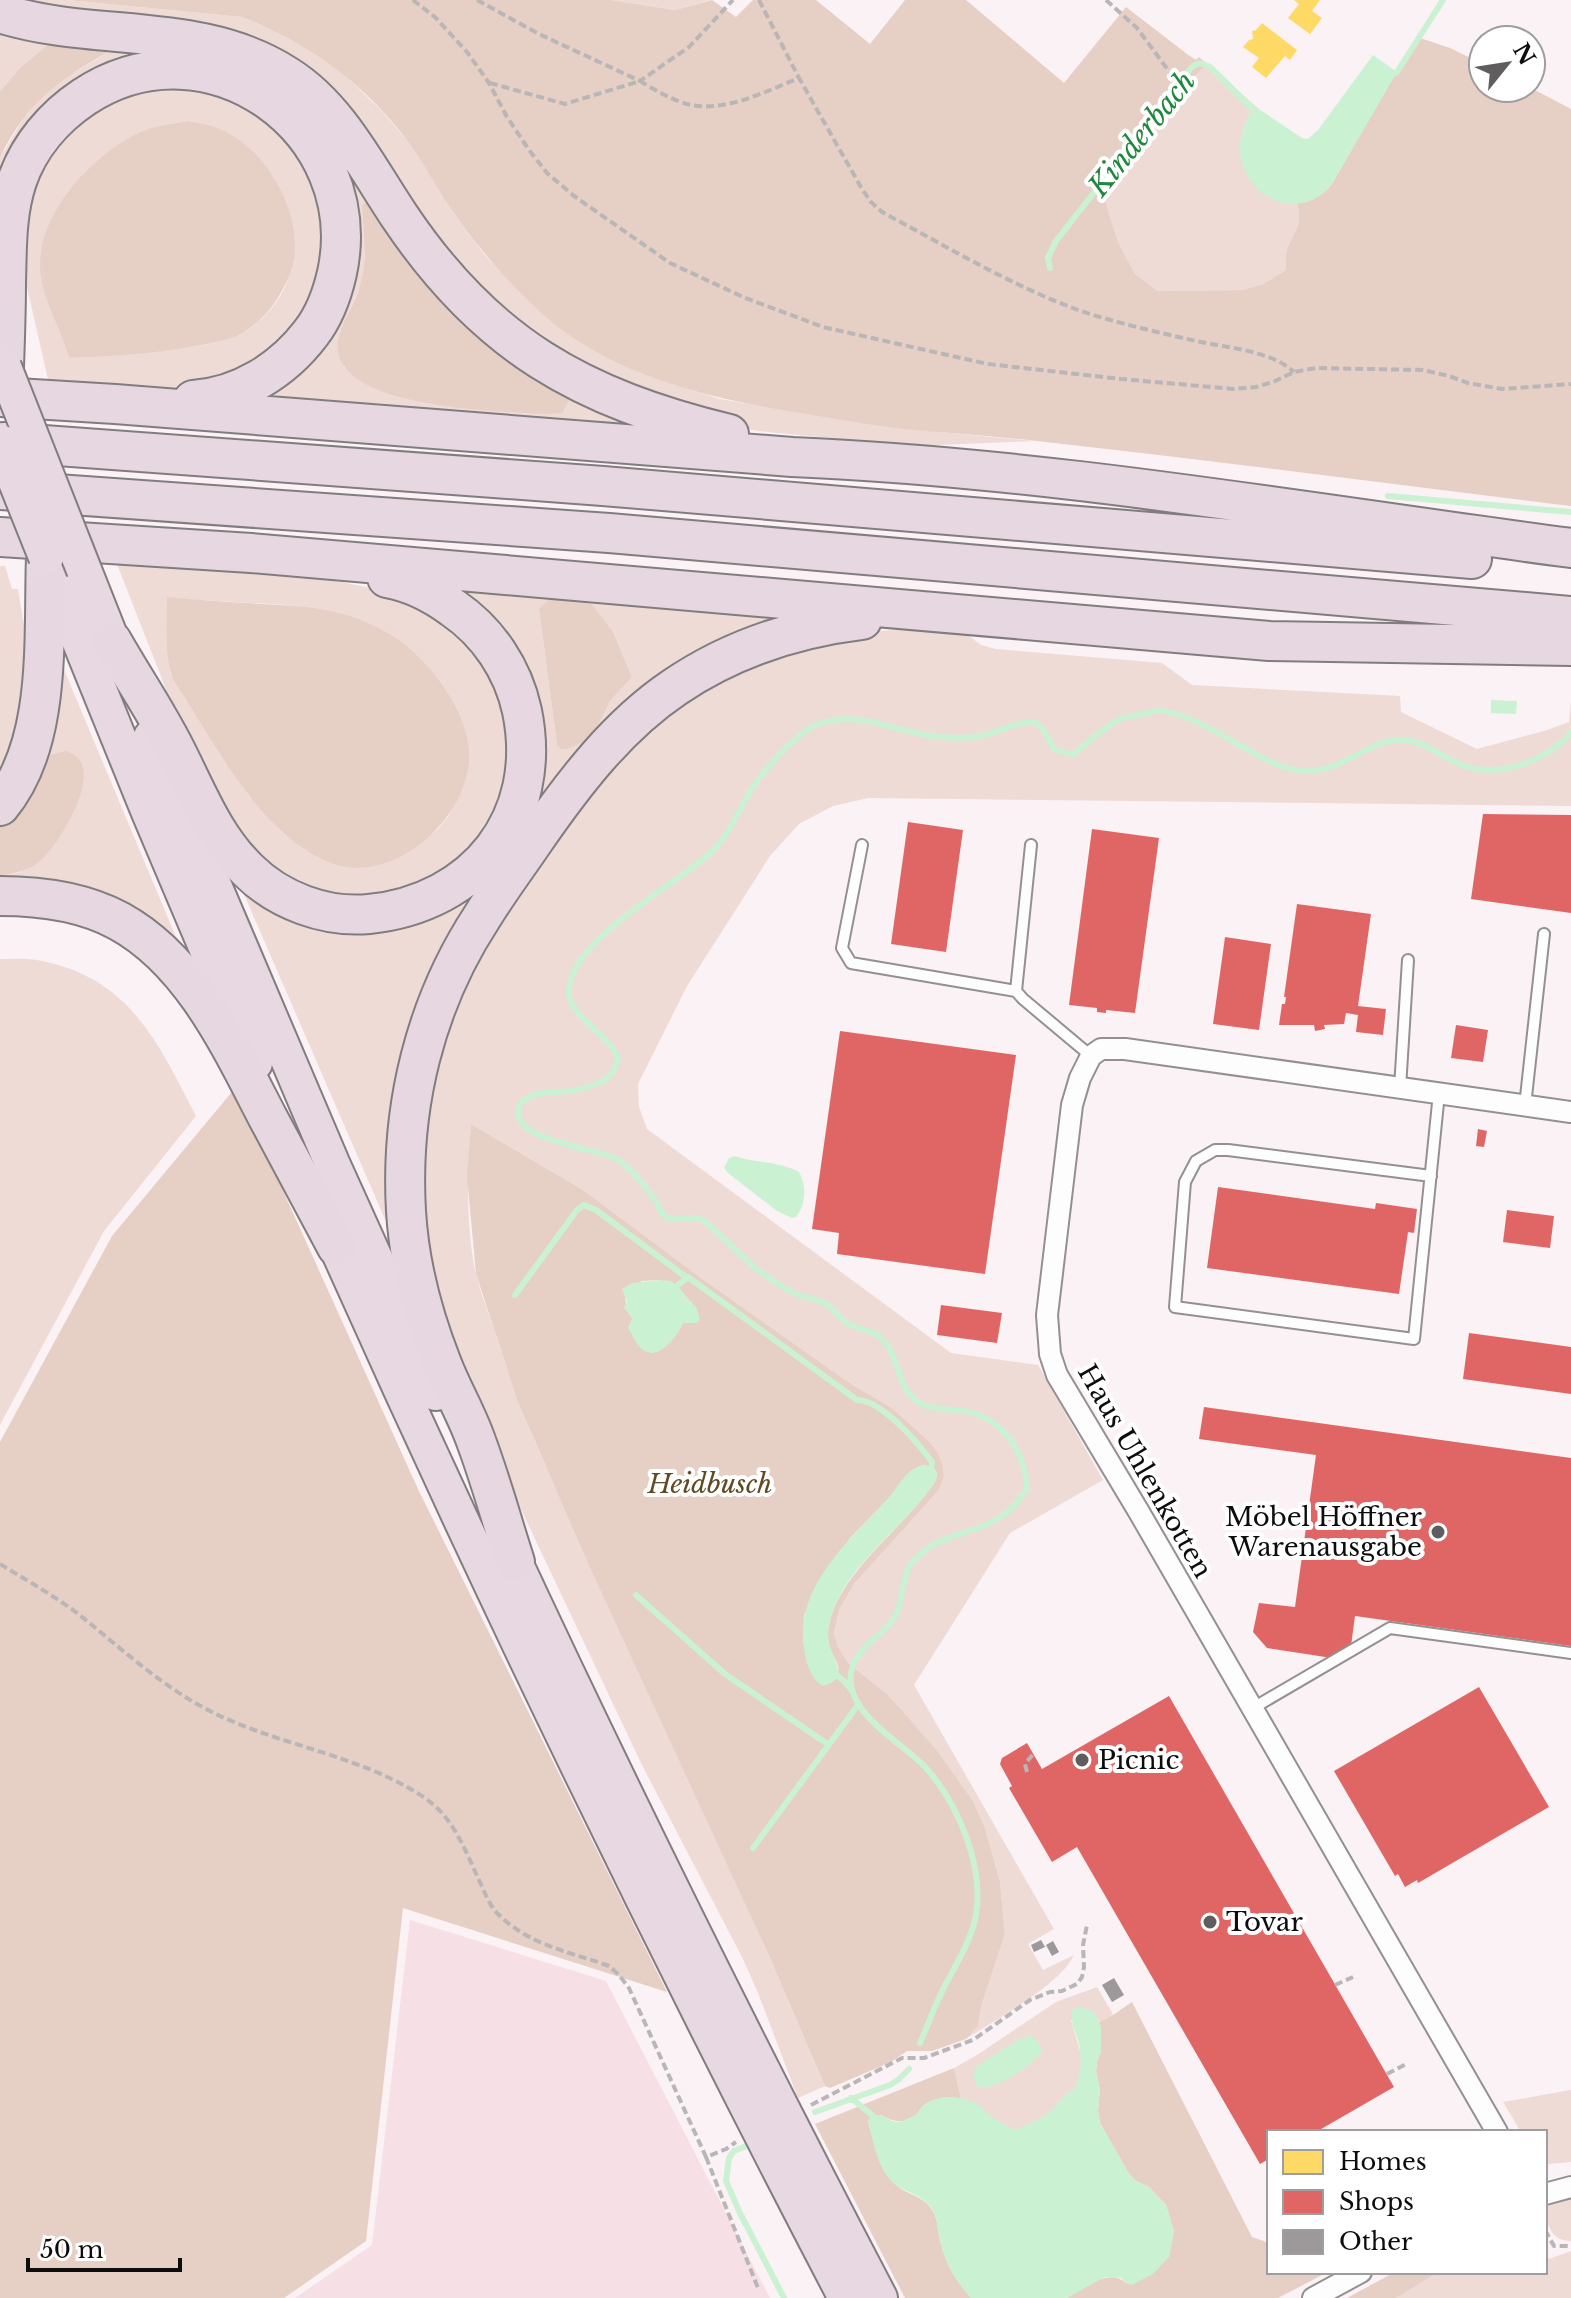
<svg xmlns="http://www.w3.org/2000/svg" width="1571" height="2298" font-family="'Libre Baskerville',serif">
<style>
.farmland{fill:#f6dfe5}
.green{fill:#eedbd5;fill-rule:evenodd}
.forest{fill:#e6cfc4;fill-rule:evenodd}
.water{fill:#cbf1d3}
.homes{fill:#ffd966}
.shops{fill:#e06666}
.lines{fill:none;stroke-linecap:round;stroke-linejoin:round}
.stream{stroke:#cbf1d3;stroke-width:6}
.building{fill:#9d989a}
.service-casing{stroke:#949091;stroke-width:14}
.minor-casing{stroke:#949091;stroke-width:24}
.trunk-casing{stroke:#817d7f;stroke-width:38}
.motorway-casing{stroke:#817d7f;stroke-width:42}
.path{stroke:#b8b6b7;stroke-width:4;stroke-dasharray:8 4;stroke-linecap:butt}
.service{stroke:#fefdfe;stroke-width:10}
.minor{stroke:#fefdfe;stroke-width:20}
.trunk{stroke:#e8d8e1;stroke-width:34}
.motorway{stroke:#e7d7e1;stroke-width:38}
.trunk-bridge-casing{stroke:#817d7f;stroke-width:38;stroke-linecap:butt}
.trunk-bridge{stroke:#e8d8e1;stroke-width:34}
.poi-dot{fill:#605d5e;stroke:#fff;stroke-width:3}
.labels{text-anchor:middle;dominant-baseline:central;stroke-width:8;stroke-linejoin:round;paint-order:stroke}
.street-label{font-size:26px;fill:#0d0d0d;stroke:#fff}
.park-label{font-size:26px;font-style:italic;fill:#604a23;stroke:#fff}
.poi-label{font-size:26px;fill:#0d0d0d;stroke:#fff;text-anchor:start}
.water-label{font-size:28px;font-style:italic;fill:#1e883e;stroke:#fff}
</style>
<rect width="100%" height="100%" fill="#faf2f5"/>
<path class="farmland" d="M410,1920L606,1981L770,2298H295L372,2245Z"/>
<path class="green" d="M0,0H68L242,17L269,28L311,50L344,74L381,110L411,145L455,215L484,254L524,296L567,333L666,382L720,399L899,428L1034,441L913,446L758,431L717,422L564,360L463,273L354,123Z
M611,0H710L675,10Z
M0,25L60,35L22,66L0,91Z
M114,49L254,67L385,207L365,245L364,268L361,285L340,331L344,367L354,376L371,386L567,391L661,428L259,404L349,269L272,89L97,81L0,222V158L23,119L45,93L58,82Z
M1207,64L1259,109H1253L1242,132L1241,153L1284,203H1297C1303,228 1295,228 1287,249C1285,256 1286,263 1286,270L1263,284L1243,290L1158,291L1135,274L1118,242L1105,200L1107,164Z
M169,86L231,96L293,139L327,218L314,302L266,358L192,389L167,390L49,384L27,287L24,243L32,188L42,166L69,128L124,95ZM187,121C211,125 216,131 235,144C245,151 258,157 265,166C309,220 304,300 239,335C227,341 211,344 197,346C155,353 112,356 69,358L64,340L82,175C118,142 138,128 187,121Z
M117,564L321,578L381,590L444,620L491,669L513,744L494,822L445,875L384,898L327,895L281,875L243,843L198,771ZM167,598L286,605L339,613L375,627L409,648L439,683L459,717L469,753L464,784L449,815L438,829L407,853L368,867H351L305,850L282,832L249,796L220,755L170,673Z
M0,566H5L12,589H18L25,632L30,683L0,784Z
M434,585L810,612L701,665L471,919L394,1240L240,885L259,891L448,901L537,744ZM539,609L613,632L632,677L610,701L590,739L577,745H557Z
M914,629L965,633L981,645L996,649L1162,663L1192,685L1400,696L1401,712L1477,749L1544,731L1569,722L1571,701V806L868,798L833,806L799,824L770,856L687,986L638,1084L639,1107L647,1129L951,1353L1038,1365L1103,1480L1010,1533L914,1685L1054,1929L1028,1944L1043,1970L1074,1955C1059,1986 996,2019 966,2039L978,2026L981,2007L1005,1934L1000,1882L985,1828L973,1801L939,1753L887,1694L848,1663L837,1645L834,1633L839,1610L854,1584L938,1491L944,1477L943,1466L938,1453L930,1442L892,1408L848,1382L704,1280L583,1190L471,1124C467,1173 466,1223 475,1270C479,1288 486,1306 492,1323C507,1370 523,1415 543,1460L766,1949L825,2086L798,2098L758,1993L743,1959L642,1765L491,1446L430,1282L418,1181L436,1057L471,967L514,898L612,763L660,716L742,666L862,632Z
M60,660L181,949L0,887V876L21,872L68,822L84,780L38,768Z
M0,959C12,959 25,958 37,960C130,977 157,1041 196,1116L104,1231L0,1425Z
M1097,1987L1113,2014L1108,2019L1099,2022L1097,2017L1071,2020L1080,2051L1097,2083L1017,2137L907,2120C914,2116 917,2112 923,2107C934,2097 947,2097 961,2098L954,2068L977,2055L1056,2002Z
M1571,2090V2162L1549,2164L1545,2162V2132H1521L1503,2102Z
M1571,2198V2241C1552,2241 1547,2226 1545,2209L1551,2203Z
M1571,2251V2298H1396L1439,2272H1545V2254L1549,2259Z"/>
<path class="forest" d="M68,0H611L675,10L712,0L736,17L753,0H816L870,44L905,0H966L1064,83L1126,7L1187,54L1196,60L1199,57L1207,64L1107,164L1105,200L1118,242L1135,274L1158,291L1243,290L1263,284L1286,270C1286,263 1285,256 1287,249C1295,228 1303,228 1297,203C1312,202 1323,195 1332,184L1388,86L1420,38L1450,48L1483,64V88H1531L1571,109V506C1393,484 1215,461 1037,441C993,436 948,433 903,429C871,425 839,419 807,414C724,401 639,383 569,335C529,307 484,256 456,216C440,194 427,169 412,147C369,87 310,43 242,17Z
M60,35L114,49C62,77 26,102 0,158V91L22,66Z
M187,121C199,123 210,125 222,130C264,149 296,202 295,248C295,264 288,281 280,294C271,311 255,327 237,336C225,341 209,344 196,346C154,354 112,356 69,358C62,331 45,304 41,277C32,219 91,155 139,133C154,126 170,124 187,121Z
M373,198L567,391L569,401L562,413L547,414C504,411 330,410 338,342C340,322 355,305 360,286C368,260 364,233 362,206L366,201Z
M167,597C199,600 231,602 263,604C295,606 328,607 358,619C376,626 396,636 410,649C438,674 467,714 469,752C472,815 396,885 334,864C292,849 261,813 236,778C218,753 203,727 187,701C182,692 172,681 170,670C165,647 167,621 167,597Z
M555,598L589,601L613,632L632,677L610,701L591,739L567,749H561L557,745L539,609L548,600Z
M66,751C74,754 81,759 83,767C90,792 58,845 40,861C28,871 15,873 0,876V823L38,768L50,755Z
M236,1087L418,1489L667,1992L403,1908L366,2241L284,2298H0V1442L112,1236Z
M471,1124L583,1190L704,1280L848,1382L892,1408L930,1442L938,1453L943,1466L944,1477L938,1491L854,1584L839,1610L834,1633L837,1645L848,1663L887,1694L906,1715L939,1753L973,1801L985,1828L1000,1882L1005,1934L981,2007L978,2026L966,2039L932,2051H907L891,2062L830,2088L825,2086L766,1949L588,1563L518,1402L476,1274L467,1176ZM660,1280L677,1286L697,1309L696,1323H683C676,1337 667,1347 652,1353L633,1336L632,1318L627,1311L625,1297L642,1281ZM924,1465L933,1467L937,1473L936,1480C907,1525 857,1557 834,1608C830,1619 826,1632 829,1644C833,1662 847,1667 831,1683L803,1642L804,1615L821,1578L851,1537L888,1499L912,1470Z
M1132,2002L1252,2237L1269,2243V2272H1328L1278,2298H1067C1083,2288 1109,2267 1126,2283L1174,2232L1166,2205L1149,2187L1136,2181L1129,2174L1100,2123L1098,2110L1100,2089L1096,2072L1097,2061L1101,2051L1099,2022C1111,2018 1121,2009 1132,2002Z
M954,2068L961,2098C949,2097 936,2097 924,2105C923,2106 917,2113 916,2114C904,2125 894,2122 881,2115L868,2121C872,2139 885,2177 900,2188C910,2195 923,2197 931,2208C939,2219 937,2231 941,2244C947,2267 956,2280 971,2298H905L815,2124Z
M1395,2272H1439L1396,2298H1347Z"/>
<path class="water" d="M1373,55L1397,72L1332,184C1294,232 1227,186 1242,132C1244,124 1249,116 1253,109H1259L1302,138L1308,139L1318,130Z
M1491,700L1517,701L1516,714L1491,713Z
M734,1156C755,1163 779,1161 799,1172C807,1186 806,1204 796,1217L792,1218L777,1211L728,1173L724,1168L729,1158Z
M660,1280L671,1281L677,1286L697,1309L700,1320L696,1323H683C677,1336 660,1361 643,1350C635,1345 633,1334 628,1328L632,1318L624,1308L627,1302L622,1289L632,1283Z
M924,1465L933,1467L937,1473L936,1480C907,1526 852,1559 833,1611C829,1621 827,1632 829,1642C832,1660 852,1679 822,1686C810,1677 806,1663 804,1648C794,1589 848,1541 885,1502C897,1490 906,1467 924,1465Z
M1078,2006L1092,2011L1097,2017L1101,2028V2051L1097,2061L1096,2072L1100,2089L1098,2110L1100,2123L1129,2174L1136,2181L1149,2187L1166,2205L1174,2232L1169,2257L1153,2274L1132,2285L1126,2283L1121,2278L1105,2277L1067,2298H971C956,2281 946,2265 941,2243C937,2231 939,2219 931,2207C923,2197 910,2193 899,2187C879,2176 873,2142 868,2120L872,2115H881L892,2121L900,2122L916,2115L924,2105L933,2100L944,2097L961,2098L974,2102L998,2121L1016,2130C1028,2124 1041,2119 1051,2111C1059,2103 1063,2093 1074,2090C1081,2076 1082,2059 1079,2044C1076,2032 1070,2024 1072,2011Z
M1031,2036L1037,2040L1042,2050C1037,2064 994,2090 979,2088C973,2079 971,2074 978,2065L1021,2038Z"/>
<path class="homes" d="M1294,0H1320L1312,11L1322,18L1310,34L1288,18L1299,4Z
M1262,23L1297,50L1290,60L1285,56L1266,78L1252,67L1259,58L1243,47L1249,40L1253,39L1252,31L1256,30Z"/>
<path class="shops" d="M1483,814L1571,815V913L1471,899Z
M908,822L963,830L946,952L891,944Z
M1092,829L1159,838L1135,1013L1106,1010V1013L1097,1012V1008L1069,1005Z
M1297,904L1371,914L1358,1006L1386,1009L1383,1035L1356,1032L1358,1015L1346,1013L1344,1024L1324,1025L1325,1029L1315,1031L1314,1025H1279L1282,1004H1285L1286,997H1284Z
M1225,937L1271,944L1259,1030L1213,1024Z
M1456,1025L1488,1030L1483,1062L1451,1058Z
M840,1031L1016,1055L985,1274L837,1254L839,1233L812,1229Z
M1478,1129L1487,1131L1484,1147L1476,1146Z
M1218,1187L1375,1209L1376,1203L1417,1209L1414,1233L1408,1232L1399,1294L1207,1268Z
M1507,1210L1554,1216L1550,1248L1503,1242Z
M941,1305L1002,1313L997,1343L937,1335Z
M1469,1333L1571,1347V1394L1463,1379Z
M1204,1407L1571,1458V1646L1355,1616L1351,1646L1332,1658L1267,1648L1253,1632L1259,1603L1295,1607L1316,1455L1199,1439Z
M1479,1687L1549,1807L1418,1883L1417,1880L1405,1887L1398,1874L1395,1876L1334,1771Z
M1169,1696L1394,2087L1316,2132H1269V2159L1260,2164L1077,1847L1052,1862L1009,1788L1012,1786L1000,1764L1002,1758L1027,1743L1042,1769Z"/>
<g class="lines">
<path class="stream" d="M1391,75L1397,72L1443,0
M1050,268L1048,258L1056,241L1192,67C1199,62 1202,63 1210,67L1253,109L1256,114
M1388,496L1571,512
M677,1286L688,1277L857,1400C882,1400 918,1443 932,1462L931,1474
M515,1295L577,1210L584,1205L596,1210L686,1277
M636,1595L725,1674L829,1745
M832,1671L845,1682L852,1691
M753,1848L858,1705
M920,2043C927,2028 932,2012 939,1998C951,1971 971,1944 976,1915C984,1866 959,1806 927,1769C903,1742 840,1712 852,1668C857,1649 879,1637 891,1622C907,1603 897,1575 917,1557C954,1523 998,1539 1027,1488C1025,1451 1002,1417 963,1411C948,1409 930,1410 917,1401C894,1385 900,1350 877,1335C868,1330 858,1329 849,1324C840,1319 834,1310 826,1304C817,1299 807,1298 797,1294C787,1290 776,1283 766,1276C742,1260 726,1236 702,1220C691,1213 673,1226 663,1214C660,1211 659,1207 657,1203C649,1190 630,1167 617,1159C598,1148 516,1142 518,1111C520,1090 557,1093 571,1091C583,1089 600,1084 610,1076C614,1072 616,1065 618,1060C612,1033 564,1016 569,987C578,933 674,888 712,851C730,834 738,811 751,790C764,770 798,730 821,723C863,710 899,734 940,737C951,738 965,738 976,737C997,734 1014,721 1035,722L1044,731L1054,749L1073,755C1085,745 1107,724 1121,719C1126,716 1134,716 1139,715C1145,714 1151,711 1157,711C1184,710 1222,736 1246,749C1261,757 1279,768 1296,770C1340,777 1361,742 1399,740C1420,739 1437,753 1455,762C1493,781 1544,763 1571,733
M851,2098L872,2115
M815,2112L890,2085L898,2080L909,2069
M749,2145L734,2151L729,2158L726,2181L739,2211L784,2298"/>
</g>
<path class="building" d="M1041,1940L1045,1947L1034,1952L1031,1945Z
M1053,1941L1059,1952L1052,1956L1046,1945Z
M1114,1978L1124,1995L1112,2002L1102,1985Z"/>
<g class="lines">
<g class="service-casing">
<path id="service" d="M862,845L842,948L851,963L1016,991
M1031,845L1016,991L1023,999L1091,1056
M1400,1088L1408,960
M1525,1106L1544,934
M1431,1176L1228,1150H1215L1196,1161L1185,1182L1175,1307L1414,1339L1439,1093
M1253,1708L1390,1628L1571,1653"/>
</g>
<g class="minor-casing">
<path id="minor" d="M1497,2132L1139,1512L1057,1375L1050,1354L1047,1315L1072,1105L1080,1078L1091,1056L1101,1049H1125L1571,1112
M1545,2194L1571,2187
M1313,2298L1361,2272"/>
</g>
<g class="trunk-casing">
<path id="trunk" d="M47,561L148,810L255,1063
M84,570L122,666
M151,737L332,1163L436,1393
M325,1221C487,1586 661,1944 846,2298
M504,1539C623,1795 749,2048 880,2298"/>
</g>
<g class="motorway-casing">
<path id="motorway" d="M0,13C94,43 201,20 287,76C338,108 367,168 400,217C486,345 581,398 729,434
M4,367C5,339 6,311 6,283C7,248 6,214 17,181C29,146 54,117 84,97C208,15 368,129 337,273C332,295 325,315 311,333C283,370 240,397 193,400
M0,397L115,404L792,457C1053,468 1312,514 1571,548
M3,442L603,486L1472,559
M0,490L609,533L1571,616
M0,537L251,553L1269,641L1571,646
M112,641C134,680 160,717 179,757C199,797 215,838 248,870C279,901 326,918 369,914C476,903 544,818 522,711C513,669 488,632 453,608C434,594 410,582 387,578
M0,806C53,742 43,636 46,557
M0,896C39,896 84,902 119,921C192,961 231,1047 268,1118C291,1161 314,1204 337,1247
M515,1562C502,1522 491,1481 476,1441C467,1415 452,1390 442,1364C423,1316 409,1262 406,1211C400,1107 425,1004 482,917C498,891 516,867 533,842C573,784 617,726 675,687C731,649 796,628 862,620"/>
</g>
<path class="path" d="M413,0L435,17L467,52L489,83L507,117L529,150L547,173L574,196L670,263L743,297L823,327L988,364L1121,379L1234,389L1256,387L1273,382L1294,372L1316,368L1423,370L1449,376L1468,383L1502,389L1571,384
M477,0L539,34L640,81L689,47L733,0
M759,0L799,78
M1106,0L1137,28L1171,74
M490,83L565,104L640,81C655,90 673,101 691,105C726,112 767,91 799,78L862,189L871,202L882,212C946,246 1010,285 1078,310C1116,323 1157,332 1196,341C1227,348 1270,350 1294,372
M0,1564C26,1580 53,1595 77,1613C121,1648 163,1688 214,1713C281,1746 359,1755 422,1796C453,1816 464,1848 479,1880C485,1893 490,1907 500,1916C527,1942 563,1951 598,1962L609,1966L619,1975L629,1988L706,2157L726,2149L736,2142
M1027,1772L1025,1764L1034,1753
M1335,1985L1353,1977
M1387,2074L1406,2064
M811,2105L902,2058H924L973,2040L1030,2000L1050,1992L1062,1991L1077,1984L1082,1977L1084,1967L1083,1945L1087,1925
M706,2157L758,2288
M1545,2230L1554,2246H1571"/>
<use href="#service" class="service"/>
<use href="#minor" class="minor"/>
<use href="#trunk" class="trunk"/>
<use href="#motorway" class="motorway"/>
<g class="trunk-bridge-casing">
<path id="trunk-bridge" d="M4,367L84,570
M0,442L46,557"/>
</g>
<use href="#trunk-bridge" class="trunk-bridge"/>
</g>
<g class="poi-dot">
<circle cx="1438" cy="1532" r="8"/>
<circle cx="1082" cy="1760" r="8"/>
<circle cx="1210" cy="1922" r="8"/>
</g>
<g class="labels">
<g class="street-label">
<text transform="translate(1145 1471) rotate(60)">Haus Uhlenkotten</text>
</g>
<g class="park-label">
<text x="710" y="1484">Heidbusch</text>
</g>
<g class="poi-label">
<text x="1422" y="1517" text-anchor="end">Möbel Höffner<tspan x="1422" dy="30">Warenausgabe</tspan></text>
<text x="1098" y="1760">Picnic</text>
<text x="1226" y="1922">Tovar</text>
</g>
<g class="water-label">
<text transform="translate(1142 134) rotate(-51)">Kinderbach</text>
</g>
</g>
<rect x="1267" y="2130" width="280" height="144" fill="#ffffff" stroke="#9e9e9e" stroke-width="2"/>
<rect x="1283" y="2150" width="40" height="24" fill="#ffd966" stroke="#9e9e9e" stroke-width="2"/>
<text x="1339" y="2170" font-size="24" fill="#0d0d0d">Homes</text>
<rect x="1283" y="2190" width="40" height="24" fill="#e06666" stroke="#9e9e9e" stroke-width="2"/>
<text x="1339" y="2210" font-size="24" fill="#0d0d0d">Shops</text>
<rect x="1283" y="2230" width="40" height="24" fill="#9d989a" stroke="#9e9e9e" stroke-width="2"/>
<text x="1339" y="2250" font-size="24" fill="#0d0d0d">Other</text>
<g transform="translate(1507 64) rotate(60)"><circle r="38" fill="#ffffff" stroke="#9e9e9e" stroke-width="2"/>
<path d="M0-6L14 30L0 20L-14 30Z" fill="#605d5e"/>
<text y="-12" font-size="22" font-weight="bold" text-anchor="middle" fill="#0d0d0d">N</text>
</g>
<path d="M28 2258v12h152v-12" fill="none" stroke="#0d0d0d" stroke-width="4"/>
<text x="40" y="2258" font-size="24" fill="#0d0d0d" stroke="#ffffff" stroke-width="6" paint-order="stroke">50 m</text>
</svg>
